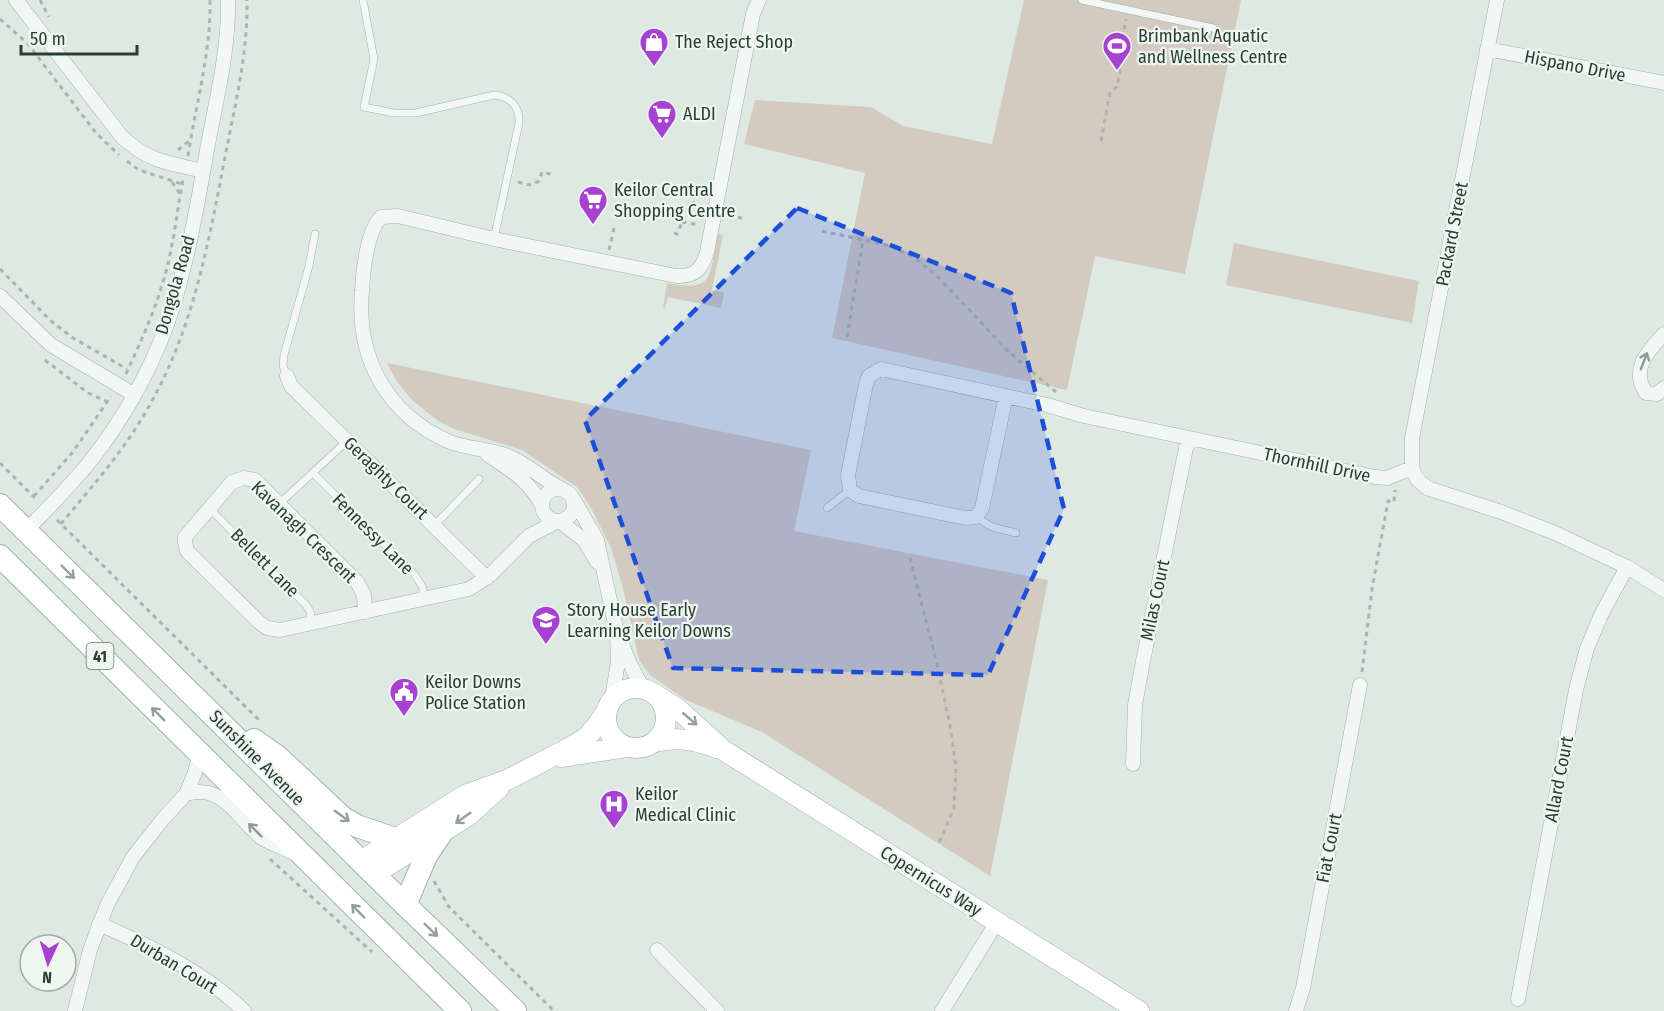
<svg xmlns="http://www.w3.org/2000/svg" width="1664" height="1011" font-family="'Fira Sans Condensed',sans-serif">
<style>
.green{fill:#d3cbc0}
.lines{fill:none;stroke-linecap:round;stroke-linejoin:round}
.lane-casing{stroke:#a1b0a8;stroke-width:8}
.street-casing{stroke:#a1b0a8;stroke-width:15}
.secondary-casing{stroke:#a1b0a8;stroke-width:21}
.primary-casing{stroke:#9eb5a9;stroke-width:24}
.path{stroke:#a9b5b0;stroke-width:3;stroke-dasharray:4.5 4.5;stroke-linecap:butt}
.lane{stroke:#f2f7f5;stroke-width:7}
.street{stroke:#f2f7f5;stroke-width:14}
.secondary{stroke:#fff;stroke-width:20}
.primary{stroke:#fff;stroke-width:22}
.oneway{stroke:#8d9c94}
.oneway2{stroke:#94a09a}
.marked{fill:#1d4ed8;fill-opacity:0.2;stroke:#1d4ed8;stroke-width:4.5;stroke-dasharray:12 8;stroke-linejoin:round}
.labels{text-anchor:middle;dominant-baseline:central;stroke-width:4.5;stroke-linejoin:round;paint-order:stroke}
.shield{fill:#eff6f2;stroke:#64776d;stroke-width:1.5}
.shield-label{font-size:16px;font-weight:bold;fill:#284034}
.poi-label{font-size:18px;fill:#284034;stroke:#eff6f2;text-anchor:start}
.street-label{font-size:18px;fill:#284034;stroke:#eff6f2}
</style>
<rect width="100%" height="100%" fill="#dfe9e4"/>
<path class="green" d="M1024,0H1241L1185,274L1095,256L1067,390L832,338L865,173L744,144L755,100L871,107L903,126L992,144Z
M717,234L723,235L712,290L724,293L721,308L668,297L665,308H663L667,283C717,293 709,274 717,234Z
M1234,243L1419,281L1412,323L1226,285Z
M387,363L811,450L794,531L1048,580L990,876L762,732L686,700L650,675L639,660L623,588L611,548L591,508L578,488L522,450L454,429L437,420L412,400L397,382Z"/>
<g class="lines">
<g class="lane-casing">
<path id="lane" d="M363,0L374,59L364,107L394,113H416L494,95C510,96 520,107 519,123L494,239
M1082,0L1213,28
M287,376L283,366L284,355L309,266L315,234
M313,473L415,575L423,588V600
M279,504L347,441
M209,508L306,605L310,611L312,623
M827,508L850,490
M976,517L992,527L1016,533
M434,526L479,479"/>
</g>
<g class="street-casing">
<path id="street" d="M16,0L122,137C149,162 169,163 203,171
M1497,0L1412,438V468L1417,479L1427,488L1501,512L1555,533L1627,567L1664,590
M1487,49L1664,83
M0,296L51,345L133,394
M1664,334C1648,351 1630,369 1646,393L1657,394L1664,388
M287,376L291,386L487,578
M1006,396L982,508L976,517L965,518L859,496L850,490L848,475L866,384L869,376L881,369L1047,405L1084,416L1375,477L1387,478L1412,468
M488,455C512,471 527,479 542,505
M542 505a16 16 0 1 1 32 0a16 16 0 1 1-32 0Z
M562,489C543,480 528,464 508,456C489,449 469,449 450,442C387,415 356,358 362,291C363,271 367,231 381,217L398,216L494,239L676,276C694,277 702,270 707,252L753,14L759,0
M574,500L597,540L617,633L618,662L612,698
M561,522L584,540L597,562
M26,531C47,509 69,487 88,464C126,417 158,358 175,300C190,249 199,196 208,144C217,97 229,48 228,0
M365,612L364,595L357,582L255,480L244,478L232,482L185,537V542L187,551L259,622L267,628L280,630L469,589L490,575L529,536L556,522
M620,640L630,664L643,689
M1133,764L1135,705L1143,661L1188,438
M186,794C224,783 237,819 262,838C271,844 283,848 292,852
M99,924C150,946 204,972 244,1011
M657,950L717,1011
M1518,999L1576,690L1587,648L1602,613L1627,567
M75,1011L90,950L107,905L133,857L163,819L186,794L194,775L200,755
M942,1011L997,922
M1296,1011L1303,988L1360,685"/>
</g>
<g class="secondary-casing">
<path id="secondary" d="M606 718a30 30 0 1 1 60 0a30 30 0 1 1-60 0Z
M653,693L678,709L723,750L1139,1011
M654,742C678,736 695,740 717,748
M561,757L627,747
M361,861L465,795L507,780L569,748L587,737L597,725L606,712
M374,874L468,816L499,788"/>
</g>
<g class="primary-casing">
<path id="primary" d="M0,505L391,891L515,1011
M0,556L460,1011
M254,740L278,757L343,818L357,826L395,839
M405,905L426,856L442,832"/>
</g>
<path class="path" d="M40,0L49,17
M0,19L28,44L96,133L119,155
M1101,141L1110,92L1117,87L1123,56L1121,46L1126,19
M178,150L189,141
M188,156C196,103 211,53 210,0
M127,161L139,170L182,184
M172,182L180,194
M518,182L529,185L539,181L542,172L554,175
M729,215L745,219
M682,222L699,225
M822,231L891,246L915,258L939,278L1009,352L1056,392
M674,233L677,234L686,213L703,190
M609,250L615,224
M0,269L51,321L73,338L127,369
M847,337L863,240
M45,360L88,393L106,401
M126,374C139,345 152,318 161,288C173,253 176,216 183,180
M0,463L37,500
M34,496L73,452L111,396
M57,520L261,722
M61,524C88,491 116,460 139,423C191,341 207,251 225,157C235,105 248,53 247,0
M910,558L937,664L951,731L956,768L954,808L938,845
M1362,672L1372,589L1388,501L1394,502L1395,490
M270,859L372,952
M434,881L449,907L554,1011"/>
<use href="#lane" class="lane"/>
<use href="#street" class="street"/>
<use href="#secondary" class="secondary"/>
<use href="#primary" class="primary"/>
</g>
<defs><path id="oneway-shaft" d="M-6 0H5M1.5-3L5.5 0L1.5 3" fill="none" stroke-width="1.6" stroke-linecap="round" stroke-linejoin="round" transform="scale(1.5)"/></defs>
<g class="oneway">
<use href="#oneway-shaft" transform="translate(1644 361) rotate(-69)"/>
<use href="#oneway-shaft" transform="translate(255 830) rotate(-135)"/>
</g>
<g class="oneway2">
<use href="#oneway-shaft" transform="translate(68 572) rotate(45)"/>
<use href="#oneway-shaft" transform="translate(158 714) rotate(-135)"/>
<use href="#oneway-shaft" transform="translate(690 719) rotate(40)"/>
<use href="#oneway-shaft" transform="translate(342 816) rotate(36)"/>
<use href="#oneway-shaft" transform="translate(463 818) rotate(145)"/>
<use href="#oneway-shaft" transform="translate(358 911) rotate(-134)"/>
<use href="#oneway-shaft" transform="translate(431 930) rotate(44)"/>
</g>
<path class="marked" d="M797,208L1011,293L1064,509L988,675L673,668L585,420Z"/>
<defs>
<g id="shop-pin" transform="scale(1.5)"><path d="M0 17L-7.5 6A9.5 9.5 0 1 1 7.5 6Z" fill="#a641d1" stroke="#eff6f2"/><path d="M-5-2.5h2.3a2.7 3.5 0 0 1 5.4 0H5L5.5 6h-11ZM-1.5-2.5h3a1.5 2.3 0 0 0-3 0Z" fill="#fff"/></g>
<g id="stadium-pin" transform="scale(1.5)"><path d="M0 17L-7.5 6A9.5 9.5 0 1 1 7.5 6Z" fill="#a641d1" stroke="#eff6f2"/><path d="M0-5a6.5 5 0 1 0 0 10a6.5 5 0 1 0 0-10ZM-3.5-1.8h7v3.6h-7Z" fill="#fff"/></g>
<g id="supermarket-pin" transform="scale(1.5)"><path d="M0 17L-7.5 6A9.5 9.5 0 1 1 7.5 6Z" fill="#a641d1" stroke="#eff6f2"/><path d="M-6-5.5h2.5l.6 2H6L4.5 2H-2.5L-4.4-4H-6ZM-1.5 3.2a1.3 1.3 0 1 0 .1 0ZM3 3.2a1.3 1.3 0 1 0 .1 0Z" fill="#fff"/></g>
<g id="school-pin" transform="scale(1.5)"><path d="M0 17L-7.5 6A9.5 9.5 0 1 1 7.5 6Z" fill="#a641d1" stroke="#eff6f2"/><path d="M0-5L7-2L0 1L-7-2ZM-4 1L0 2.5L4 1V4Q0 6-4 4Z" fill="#fff"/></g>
<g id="civic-pin" transform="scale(1.5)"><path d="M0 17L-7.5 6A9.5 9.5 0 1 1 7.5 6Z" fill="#a641d1" stroke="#eff6f2"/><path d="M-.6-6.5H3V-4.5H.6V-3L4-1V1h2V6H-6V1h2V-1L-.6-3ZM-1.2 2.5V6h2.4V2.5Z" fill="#fff"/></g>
<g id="hospital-pin" transform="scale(1.5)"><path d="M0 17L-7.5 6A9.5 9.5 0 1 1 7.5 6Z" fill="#a641d1" stroke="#eff6f2"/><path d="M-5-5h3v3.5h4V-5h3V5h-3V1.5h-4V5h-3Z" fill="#fff"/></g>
</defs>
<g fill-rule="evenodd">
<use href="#shop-pin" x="654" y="42"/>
<use href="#stadium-pin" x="1117" y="46"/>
<use href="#supermarket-pin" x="662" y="114"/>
<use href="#supermarket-pin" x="593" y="200"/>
<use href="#school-pin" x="546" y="620"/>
<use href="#civic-pin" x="404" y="692"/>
<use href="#hospital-pin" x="614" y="804"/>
</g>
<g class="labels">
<rect class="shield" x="86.5" y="643" width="27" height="26" rx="4.5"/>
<g class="shield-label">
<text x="100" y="656">41</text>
</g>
<g class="poi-label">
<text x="1138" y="36">Brimbank Aquatic<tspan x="1138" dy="21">and Wellness Centre</tspan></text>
<text x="675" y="42">The Reject Shop</text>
<text x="683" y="114">ALDI</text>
<text x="614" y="190">Keilor Central<tspan x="614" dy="21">Shopping Centre</tspan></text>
<text x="567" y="610">Story House Early<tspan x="567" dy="21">Learning Keilor Downs</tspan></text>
<text x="425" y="682">Keilor Downs<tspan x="425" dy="21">Police Station</tspan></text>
<text x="635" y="794">Keilor<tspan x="635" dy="21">Medical Clinic</tspan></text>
</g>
<g class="street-label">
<text transform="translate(1575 66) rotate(11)">Hispano Drive</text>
<text transform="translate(1452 234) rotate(-79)">Packard Street</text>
<text transform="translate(175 285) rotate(-74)">Dongola Road</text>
<text transform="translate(1317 465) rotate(12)">Thornhill Drive</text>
<text transform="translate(386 478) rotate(44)">Geraghty Court</text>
<text transform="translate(304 532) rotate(44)">Kavanagh Crescent</text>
<text transform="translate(373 534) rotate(45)">Fennessy Lane</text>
<text transform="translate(265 563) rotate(45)">Bellett Lane</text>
<text transform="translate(1155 600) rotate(-78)">Milas Court</text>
<text transform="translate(257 758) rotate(45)">Sunshine Avenue</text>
<text transform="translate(1559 779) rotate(-79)">Allard Court</text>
<text transform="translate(1329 848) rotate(-79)">Fiat Court</text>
<text transform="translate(931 881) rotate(32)">Copernicus Way</text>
<text transform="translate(174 964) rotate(31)">Durban Court</text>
</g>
</g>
<g transform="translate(48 963) rotate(184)"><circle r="28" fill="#eff6f2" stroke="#9fada6" stroke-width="1.5"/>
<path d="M0-4.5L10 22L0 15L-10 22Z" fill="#a641d1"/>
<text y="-9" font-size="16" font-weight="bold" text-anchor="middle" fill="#284034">N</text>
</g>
<path d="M21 45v9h116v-9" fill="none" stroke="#284034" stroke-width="3"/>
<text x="30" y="45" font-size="18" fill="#284034" stroke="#eff6f2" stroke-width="4.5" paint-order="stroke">50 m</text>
</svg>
